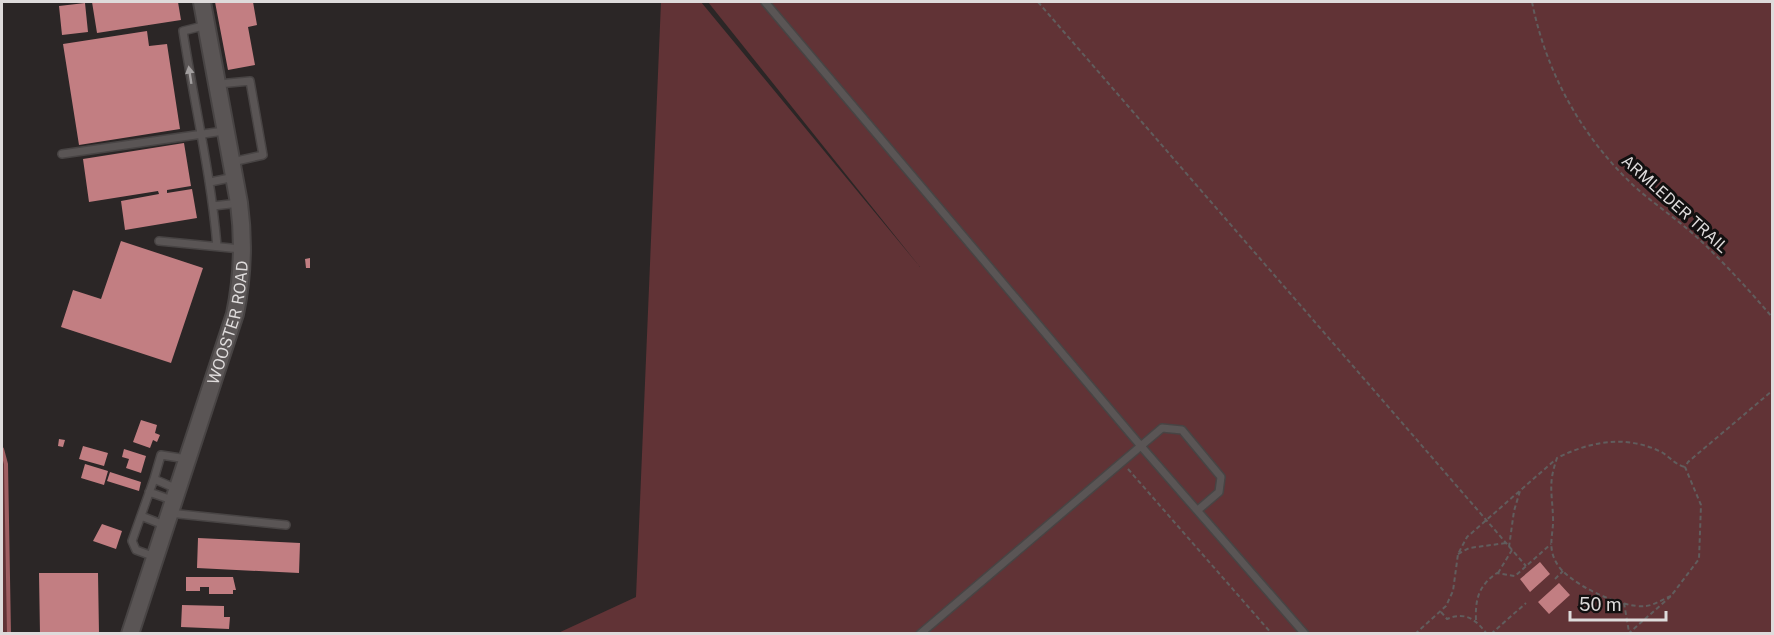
<svg xmlns="http://www.w3.org/2000/svg" width="1774" height="635" font-family="'Public Sans',sans-serif">
<style>
.green{fill:#613336}
.lines{fill:none;stroke-linecap:round;stroke-linejoin:round}
.stream{stroke:#9f5f62;stroke-width:4}
.building{fill:#c27e82}
.service-casing{stroke:#484444;stroke-width:10}
.tertiary-casing{stroke:#484444;stroke-width:20}
.path{stroke:#615d5d;stroke-width:2;stroke-dasharray:4.5 3;stroke-linecap:butt}
.service{stroke:#5a5555;stroke-width:7}
.tertiary{stroke:#5a5555;stroke-width:16}
.oneway{fill:#a39f9f}
.labels{text-anchor:middle;dominant-baseline:central;stroke-width:6;stroke-linejoin:round;paint-order:stroke}
.street-label{font-size:16px;fill:#dedbdb;stroke:#121010}
</style>
<rect width="100%" height="100%" fill="#2b2626"/>
<path class="green" d="M661,2H701L920,267L708,2H1772V633L556,634L636,597Z
M2,449L6,464L9,634L2,633Z"/>
<g class="lines">
<path class="stream" d="M2,449L6,464L9,634"/>
</g>
<path class="building" d="M92,2H178L181,20L97,33Z
M215,2H253L257,25L248,27L255,65L228,70Z
M85,3L88,32L62,35L59,6Z
M147,31L149,46L167,44L180,129L79,145L63,44Z
M184,143L191,186L167,190V193L192,189L197,218L125,230L121,201L159,194L158,191L89,202L83,159Z
M121,241L203,268L171,363L61,327L73,290L101,299Z
M310,258V268H306L305,259Z
M141,420L157,425L155,433L160,435L157,442L153,440L150,448L133,442Z
M59,439L65,440L63,447L58,446Z
M83,446L108,453L104,466L79,459Z
M124,449L146,456L141,473L126,468L129,459L122,457Z
M85,464L108,471L104,485L81,478Z
M110,472L141,482L139,491L107,481Z
M102,524L122,531L116,549L93,541Z
M198,538L300,543L299,573L197,568Z
M1540,562L1550,574L1530,592L1520,579Z
M39,573H98L99,634H40Z
M186,577H233L236,590H233V594H209V587H200V591H186Z
M1559,583L1570,595L1549,614L1538,602Z
M182,605L224,606V617H230L229,629L181,627Z"/>
<g class="lines">
<g class="service-casing">
<path id="service" d="M765,2L1140,445L1305,634
M207,25L183,31C194,103 211,174 217,246
M218,84L250,81L263,155L232,162
M62,154L224,131
M210,182L235,177
M213,206L239,203
M159,241L241,249
M154,479L132,541L136,550L155,557
M177,489L154,479L161,455L187,459
M149,492L172,500
M169,513L286,525
M141,516L164,525
M920,634L1162,428L1182,430L1221,477L1219,492L1198,510"/>
</g>
<g class="tertiary-casing">
<g id="tertiary">
<path id="s1" d="M130,634L235,314C243,276 244,241 239,203L202,2"/>
</g>
</g>
<path class="path" d="M1038,2L1526,566
M1532,2C1546,72 1581,136 1634,186C1655,205 1680,221 1701,241C1726,265 1750,291 1772,317
M1128,469L1272,634
M1509,547L1514,511L1520,491
M1458,554L1469,548L1506,543
M1498,573L1512,550
M1555,579L1563,571
M1671,596C1663,599 1653,606 1645,606C1623,609 1566,583 1556,562C1547,546 1554,533 1553,517C1552,491 1548,484 1557,458C1589,442 1623,435 1657,450C1668,454 1673,464 1685,467
M1624,603L1629,632
M1441,612L1447,619C1466,611 1476,620 1487,634
M1476,620C1475,599 1479,585 1497,573L1515,576L1551,544
M1415,634L1446,606L1453,591L1458,554L1467,537L1555,460
M1491,634L1526,603
M1628,634L1671,596L1699,559L1701,505L1685,467L1688,462L1772,391"/>
<use href="#service" class="service"/>
<use href="#tertiary" class="tertiary"/>
</g>
<defs><path id="oneway-solid" d="M-6-.8H1V-3.2L6.5 0L1 3.2V.8H-6Z" transform="scale(1.5)"/></defs>
<use class="oneway" href="#oneway-solid" transform="translate(190 75) rotate(-99)"/>
<g class="labels">
<g class="street-label">
<text transform="translate(1675 204) rotate(42)">ARMLEDER TRAIL</text>
<text stroke="none"><textPath href="#s1" startOffset="327">WOOSTER ROAD</textPath></text>
</g>
</g>
<rect width="1774" height="635" fill="none" stroke="#dedbdb" stroke-width="6"/>
<path d="M1570 611v9h96v-9" fill="none" stroke="#dedbdb" stroke-width="3"/>
<text x="1579" y="611" font-size="18" fill="#dedbdb" stroke="#121010" stroke-width="4.5" paint-order="stroke">50 m</text>
</svg>
